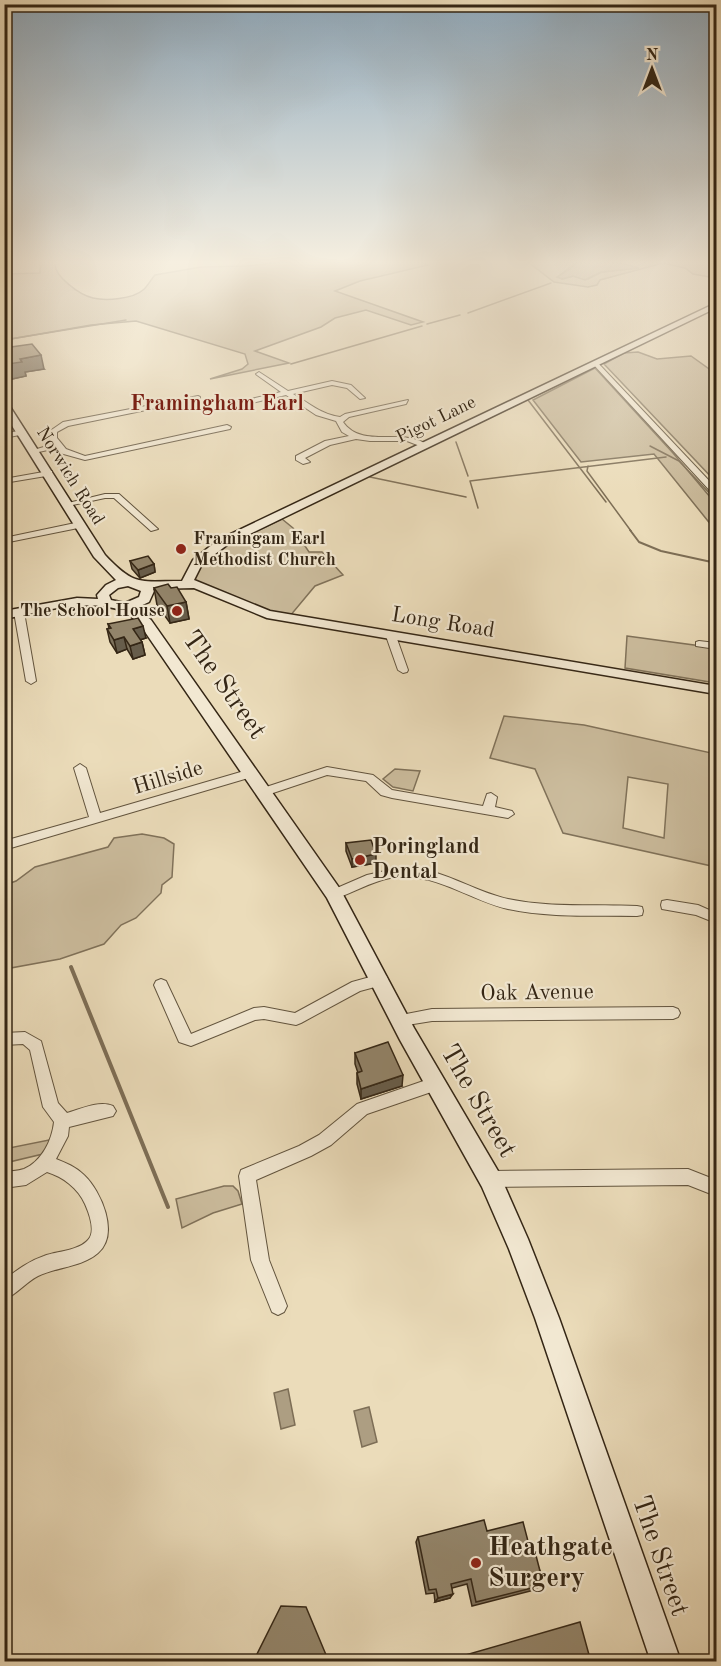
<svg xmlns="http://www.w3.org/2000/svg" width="721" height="1666" font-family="'Old Standard TT',serif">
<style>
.green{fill:#ccbd9e;stroke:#80725a;stroke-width:1.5;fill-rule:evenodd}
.water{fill:#ad9e82;stroke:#7d6e56;stroke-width:1.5}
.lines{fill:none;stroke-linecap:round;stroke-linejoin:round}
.stream-far2{stroke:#7d6e56;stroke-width:1.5}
.stream-far1{stroke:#7d6e56;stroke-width:2}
.stream{stroke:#7d6e56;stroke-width:4}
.street-casing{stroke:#62543e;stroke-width:2}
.secondary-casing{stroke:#342615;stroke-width:3}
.street{fill:#f2e8d2;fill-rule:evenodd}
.secondary{fill:#f2e8d2;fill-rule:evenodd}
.wall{fill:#7e725c;stroke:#342615;stroke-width:1.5}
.shaded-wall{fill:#675d4b;stroke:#342615;stroke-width:1.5}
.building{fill:#93856b;stroke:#342615;stroke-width:1.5}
.poi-dot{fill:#8f2418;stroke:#f2e8d2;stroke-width:2}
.labels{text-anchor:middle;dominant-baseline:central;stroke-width:4.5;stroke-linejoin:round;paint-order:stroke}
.far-street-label{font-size:18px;fill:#342615;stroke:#f2e8d2}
.far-poi-label{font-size:18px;font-weight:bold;fill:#342615;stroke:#f2e8d2;text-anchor:start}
.far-quarter-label{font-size:22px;font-weight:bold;fill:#7a1f14;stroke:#f2e8d2}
.street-label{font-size:22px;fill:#342615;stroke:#f2e8d2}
.poi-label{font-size:22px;font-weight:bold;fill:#342615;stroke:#f2e8d2;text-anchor:start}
.near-street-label{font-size:27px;fill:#342615;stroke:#f2e8d2}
.near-poi-label{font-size:27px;font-weight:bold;fill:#342615;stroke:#f2e8d2;text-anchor:start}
</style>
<rect width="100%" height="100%" fill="#ebdcba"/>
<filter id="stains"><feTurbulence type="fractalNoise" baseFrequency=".00333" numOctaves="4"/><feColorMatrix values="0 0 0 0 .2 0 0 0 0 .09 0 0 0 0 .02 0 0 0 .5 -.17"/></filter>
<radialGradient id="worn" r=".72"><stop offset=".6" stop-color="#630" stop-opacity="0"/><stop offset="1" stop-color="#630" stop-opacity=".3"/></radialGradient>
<path class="green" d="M40,262H55C53,276 80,295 93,298C106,301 133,299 143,290C148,286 151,279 155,275L201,267L245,266L286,262H422L428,265L360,281L335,291L423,322L411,325L366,310L335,318L321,327L255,351L289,363L210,379L242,369L248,364L245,354L136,321L91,325L5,340V274L40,273Z
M528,262H577L560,275L562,279L573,276L588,279L602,272L639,268L615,262H711L716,264V278L693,274L685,268L663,263L600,280L597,285L588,287L554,282Z
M638,352L657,359L691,356L716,374V482L604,364L624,353Z
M595,368L673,453L716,504V531L654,454L581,462L533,400Z
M282,519L293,528L309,552H322L343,575L315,586L290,616L271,612L194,582L195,572L205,556Z
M627,636L716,648V683L625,668Z
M504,716L584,725L716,754V867L563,833L535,769L490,758ZM628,777L668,784L664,838L623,828Z
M395,769L420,771L413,791L393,787L383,779Z
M142,834L164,838L174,844L172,877L162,885L161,893L136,918L121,925L104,944L60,959L5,969V885L16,881L35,867L108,847L114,838Z
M54,1139L47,1153L5,1163L4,1149Z
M224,1186H233L238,1191L242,1204L213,1213L182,1228L176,1199Z"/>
<path class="water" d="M577,262H615L639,268L601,272L585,280L573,276L562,279L557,277L570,269Z
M288,1389L295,1425L281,1429L274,1393Z
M369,1407L377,1442L362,1447L354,1411Z"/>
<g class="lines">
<path class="stream-far2" d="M468,313L551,283
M427,324L460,315
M4,340L126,320
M291,364L422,326
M528,400L606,502
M456,442L468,476
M650,446L679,461L716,500
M588,466L587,471L631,531
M370,477L466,497
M478,508L470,481L666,457"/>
<path class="stream-far1" d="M630,530L639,542L661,551L716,563"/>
<path class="stream" d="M71,967L168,1207"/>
<g class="street-casing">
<path id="street" d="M593,362H597L716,488V494H713L593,364Z
M259,372L288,391L332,381L351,385L365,398L360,399L347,388L332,385L293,394C309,403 322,415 340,417L345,414L408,400L406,404L349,417L343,422C363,450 403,426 429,446L425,448L407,441H370L356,439L330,445L305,458L310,462L303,464L296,460V456L325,441L349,436L342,432L336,421L316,415L286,395L247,404L239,402L238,401L241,399L247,400L281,392L257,375L256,374Z
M198,396L200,397V399L68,426L57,432V438L66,449L85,456L227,425L231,427L230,429L85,460L60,453L57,448L34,453L30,451L54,444L49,438L50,431L63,422Z
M22,430L26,432L25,434L4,438V434Z
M49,471H52V475L4,483V479Z
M105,494H119L158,529L151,531L114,498H105L68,506L64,504Z
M80,522L84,525L83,527L4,543V538Z
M19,609L24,612L36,681L31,684L26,681L14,612Z
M391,633L396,636L408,670L407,672L403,673L398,670L386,636Z
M699,641L716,643V649L696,646V642Z
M80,764L86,768L100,813L251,769L257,773L255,776L4,850V841L89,817L74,768Z
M327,767L373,775L392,790L483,806L487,794L491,793L497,797L495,807L512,811L514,814L508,818L392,798L381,795L366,781L327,775L264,796L258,792L260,789Z
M403,867C442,868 472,891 508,899C550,908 595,904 637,906L642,907L643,911L642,915L637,916C595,915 550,918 508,909C468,900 433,870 390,878C370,882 353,893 334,899L330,897L328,894L330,891L367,875Z
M667,900L698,905L716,913V923L696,915L662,909L661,905L662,901Z
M381,974L386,976L388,980L386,984L360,991L301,1023L296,1025L264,1019L255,1020L191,1046L179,1042L154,985L156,981L161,979L166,981L191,1034L254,1008L264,1007L295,1013L352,982Z
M673,1007L678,1009L680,1013L678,1017L673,1019L432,1021L401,1026L396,1024L394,1020L396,1016L432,1009Z
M25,1032L41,1041L58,1103L67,1113C81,1109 99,1100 113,1106L116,1111L113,1116L69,1127L68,1136L56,1159C66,1163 76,1167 84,1175C101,1191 120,1234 98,1253C82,1267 57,1267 38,1276C26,1282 17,1294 4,1300V1280C17,1270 29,1261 44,1256C57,1251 78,1251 88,1240C96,1232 89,1213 85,1204C78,1188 63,1177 47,1172L26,1185L4,1188V1172C10,1171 18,1171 24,1169C42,1161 52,1140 54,1122L43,1107L30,1050L23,1044L4,1045V1033Z
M435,1077L440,1079L442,1084L440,1089L367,1114L331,1145L311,1156L256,1180L269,1260L287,1306L284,1312L278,1315L272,1312L251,1260L239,1176L241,1170L299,1146L319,1135L357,1104Z
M688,1169L716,1180V1196L688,1185L490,1187L484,1185L482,1179L484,1173L490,1171Z"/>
</g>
<g class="secondary-casing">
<path id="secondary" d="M716,303V308L227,545L202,564L194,580L270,611L716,686V694L267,618L194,588L153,589L154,591L149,602L136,608L151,620L340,889L414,1028L498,1171L528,1239L559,1318L681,1662H651L535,1318L509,1249L482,1187L400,1040L327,898L141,626C136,621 129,613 123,611C86,597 41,612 4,619V611L77,598L98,599L97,595L106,585L116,580L94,557L4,413V402L9,405L105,555C135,587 140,581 182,581L193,560L218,540ZM128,586L141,591L139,597L125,603L111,600L109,595L118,588Z"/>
</g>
<use href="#street" class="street"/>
<use href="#secondary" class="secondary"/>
</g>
<path class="wall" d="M4,348L44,369L25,372L26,376L12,379L4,369Z
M130,561L154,564L155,572L140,578L132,569Z
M154,588H171L186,602L189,619L170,623L157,605Z
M108,624L146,638L140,640L142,642L145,655L133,659L127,649L117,653L110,642L107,629L109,628Z
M346,843L376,863L352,867L346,851Z
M355,1053L402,1086L361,1099L357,1084V1073H358L355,1064Z
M418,1537L529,1545L540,1571L536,1574L540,1586L534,1590L472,1606L467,1584L452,1588L450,1598L435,1602L434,1593L426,1594L416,1542Z
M462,1656L591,1662H459L458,1658Z"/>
<path class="shaded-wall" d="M41,355L44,369L25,372L26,376L12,379L8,364L20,359Z
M154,564L155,572L140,578L138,570Z
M186,602L189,619L170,623L167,606Z
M143,626L146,638L136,641L133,629Z
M124,637L127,649L117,653L114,640Z
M142,642L145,655L133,659L130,646Z
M376,854V863L352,867V859Z
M403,1075L402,1086L361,1099V1089Z
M453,1594L450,1598L435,1602L438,1598Z"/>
<path class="building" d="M32,344L41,355L20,359L22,362L8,364L4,360V348Z
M148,556L154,564L138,570L130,561Z
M168,584L171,588L177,587L186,602L167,606L154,588Z
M138,618L143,626L133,629L142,642L130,646L124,637L114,640L107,629L111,628L108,624Z
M371,840L376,854L352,859L346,843Z
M388,1042L403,1075L361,1089L357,1073L362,1071L355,1053Z
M484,1520L487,1531L523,1522L529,1545L533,1544L540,1571L536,1572L540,1586L476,1602L471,1579L451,1584L453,1594L438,1598L436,1589L429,1590L418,1537Z
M281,1606L306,1607L329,1662H253Z
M580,1622L591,1662H463L462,1656Z"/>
<linearGradient id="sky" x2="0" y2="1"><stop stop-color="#90abbf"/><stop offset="0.53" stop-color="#f6efe0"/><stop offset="1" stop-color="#f6efe0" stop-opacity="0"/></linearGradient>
<rect width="721" height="495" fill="url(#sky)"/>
<g class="poi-dot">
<circle cx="181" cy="549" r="6"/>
<circle cx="177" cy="611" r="6"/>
<circle cx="360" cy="860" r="6"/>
<circle cx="476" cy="1563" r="6"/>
</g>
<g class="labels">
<g class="far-street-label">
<text transform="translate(436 420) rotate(-26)">Pigot Lane</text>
<text transform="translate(70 476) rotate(58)">Norwich Road</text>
</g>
<g class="far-poi-label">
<text x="193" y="539">Framingam Earl<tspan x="193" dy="21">Methodist Church</tspan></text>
<text x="165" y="611" text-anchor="end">The School House</text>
</g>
<g class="far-quarter-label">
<text x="217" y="404">Framingham Earl</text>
</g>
<g class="street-label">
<text transform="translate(443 623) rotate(9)">Long Road</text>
<text transform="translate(168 778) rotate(-17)">Hillside</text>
<text transform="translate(537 993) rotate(-1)">Oak Avenue</text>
</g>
<g class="poi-label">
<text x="372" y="847">Poringland<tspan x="372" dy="25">Dental</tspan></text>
</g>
<g class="near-street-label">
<text transform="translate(224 685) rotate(55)">The Street</text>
<text transform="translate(478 1101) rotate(60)">The Street</text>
<text transform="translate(660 1556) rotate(71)">The Street</text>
</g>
<g class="near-poi-label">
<text x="488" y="1547">Heathgate<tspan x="488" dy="31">Surgery</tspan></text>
</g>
</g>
<rect width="721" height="1666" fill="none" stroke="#ebdcba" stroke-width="24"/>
<rect x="6" y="6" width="709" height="1654" fill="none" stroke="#342615" stroke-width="3"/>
<rect x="12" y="12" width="697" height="1642" fill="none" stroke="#342615" stroke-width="1.5"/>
<g transform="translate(652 69)" stroke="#f2e8d2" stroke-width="4.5" paint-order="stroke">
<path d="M0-4.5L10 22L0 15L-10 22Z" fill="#342615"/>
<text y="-9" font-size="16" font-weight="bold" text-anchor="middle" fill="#342615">N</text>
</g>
<rect width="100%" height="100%" filter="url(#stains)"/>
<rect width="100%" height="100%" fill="url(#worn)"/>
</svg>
